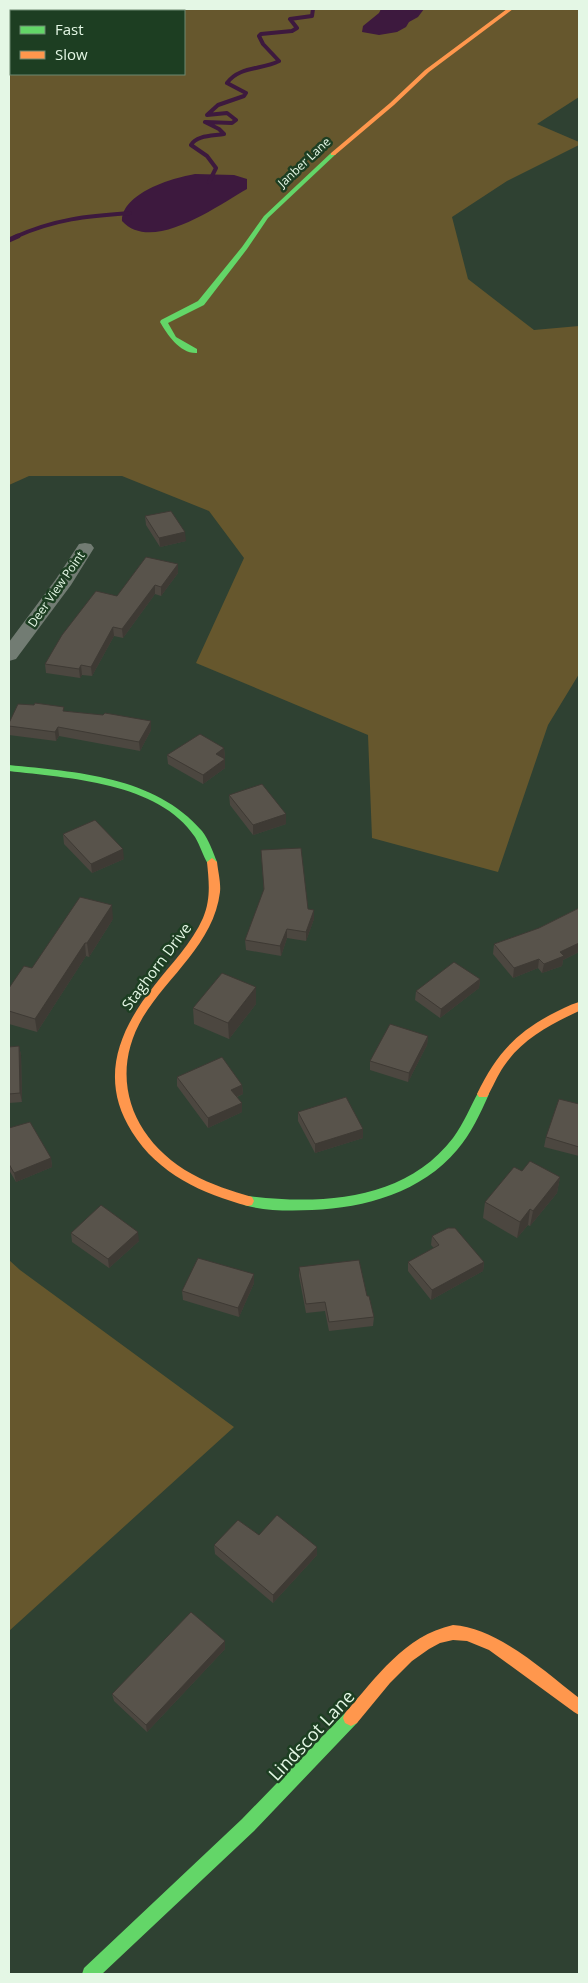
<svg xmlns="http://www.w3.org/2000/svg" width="588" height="1983" font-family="'Open Sans',sans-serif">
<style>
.green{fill:#66572d}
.water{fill:#3d193e}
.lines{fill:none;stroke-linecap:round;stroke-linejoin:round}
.stream-far1{stroke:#3d193e;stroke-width:4}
.stream{stroke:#3d193e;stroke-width:5}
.street{fill:#727c73;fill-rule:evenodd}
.fast{fill:#63d668;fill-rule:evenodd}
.slow{fill:#ff974d;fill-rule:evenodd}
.wall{fill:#4c4740}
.shaded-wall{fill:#3e3a34}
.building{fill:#58534b;stroke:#3e3a34}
.labels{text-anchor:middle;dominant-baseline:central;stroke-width:5;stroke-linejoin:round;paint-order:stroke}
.far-street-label{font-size:12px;fill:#e4f7e5;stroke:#1d3e22}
.street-label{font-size:15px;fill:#e4f7e5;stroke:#1d3e22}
.near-street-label{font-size:18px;fill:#e4f7e5;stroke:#1d3e22}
</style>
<rect width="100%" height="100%" fill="#2f4132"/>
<path class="green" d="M20,9H579V97L537,124L579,142V145L507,181L452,217L468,279L534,330L579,326V674L548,725L498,872L372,838L368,735L196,663L244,558L209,511L122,476H29L9,485V19L11,17V74H184V11H17Z
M9,1260L20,1270L234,1427L9,1631Z"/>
<path class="water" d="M381,9H424L418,17L409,22L406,27L397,32L379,35L362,32L363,26L379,13Z
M195,174L234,175L247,179V189C217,206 152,254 122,221C122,193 172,178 195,174Z"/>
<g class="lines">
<path class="stream-far1" d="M209,182L216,168L207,156L191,145C196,135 214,136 224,134L219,129L205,122L232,123L236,120L227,113L207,115L218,105L244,96L246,93L227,83C239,66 262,70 279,61L263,44L259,36L261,34L292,31L297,28L290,19L312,16L313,9
M15,237C55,219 87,216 130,213"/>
<path class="stream" d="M9,240L18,236"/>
<path class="street" d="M85,543L91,544L94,548L71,585L16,659L9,661V642L56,579L79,544Z"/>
<path class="fast" d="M331,153L336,154L268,218L247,249L204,305L168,323L176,337L197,349V353C180,354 167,334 160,322L161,320L198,301L242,247L264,216Z
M9,765C76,772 155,776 202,831C209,840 213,852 217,862L212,866L208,864C203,856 200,845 195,837C159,782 67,778 9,771Z
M483,1090L487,1091L489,1094C480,1114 471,1134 457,1150C422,1192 365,1208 312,1210C290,1211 264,1211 244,1205L242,1201L244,1197L248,1196C320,1205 405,1201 453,1138C464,1123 470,1107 479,1091Z
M351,1710L357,1713L359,1718L357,1723L254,1831L102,1974H82L84,1968L242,1819L345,1713Z"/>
<path class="slow" d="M507,9H513L429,72L394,105L335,155H331V153L390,103L425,70Z
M212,858L217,862C218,871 221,883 220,892C214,943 168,976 143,1017C107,1078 133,1141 192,1174C212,1185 232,1191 252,1197L254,1201L252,1205L248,1206C203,1194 158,1174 132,1132C99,1080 118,1031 154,986C171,964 192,943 203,918C211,899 209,882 207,862Z
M579,1002V1011C551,1024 522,1039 504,1066C497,1076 493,1087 487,1097H479L477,1094C495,1057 513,1035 550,1015C560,1010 569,1005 579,1002Z
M453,1625C498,1628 544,1671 579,1698V1715L574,1712L489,1650L467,1641L453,1640L440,1643L429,1649L412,1661L390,1683L357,1723L351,1726L345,1723L343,1718L345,1713C377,1677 404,1636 453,1625Z"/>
</g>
<path class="wall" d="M145,516L186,541L160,547L146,525Z
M178,564V573L161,596L155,594L123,638L114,636L92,676L82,675L80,678L46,673L45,664Z
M65,711L151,721V730L140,751L59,736L56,741L9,735V723Z
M224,748L225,758H224L225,768L203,784L168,764L167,755Z
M229,795L286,824L253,835L230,805Z
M63,834L124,859L92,873L64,844Z
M261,850L308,909L314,910V919L306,941L287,938L281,956L246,950L245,940L264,891Z
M579,908V952L563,960L562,966L542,973L538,968L513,978L493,954L494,944L539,928Z
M113,919L89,957L86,956L37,1032L9,1024V988L32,968Z
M480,979L479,988L440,1018L415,1000L416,991Z
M256,1004L229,1039L194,1024L193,1008Z
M428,1036L427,1045L408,1082L370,1070V1061Z
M19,1046L21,1055L22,1102L9,1103V1047Z
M177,1077L242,1085L243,1094L237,1097L242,1112L208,1128L177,1086Z
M579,1104V1156L544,1147L546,1137Z
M298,1112L363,1138L315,1153L298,1121Z
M9,1128L51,1158L52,1167L16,1182L9,1170Z
M522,1171L560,1177L557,1193L530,1226L528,1225L517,1238L483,1218L485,1202Z
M71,1233L139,1241L109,1268L72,1242Z
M432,1236L484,1262L483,1271L431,1300L408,1271V1262L434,1248L431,1245Z
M299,1267L367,1296L374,1317L373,1326L329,1331L325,1311L306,1313L299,1276Z
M254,1283L239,1317L183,1300L182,1291Z
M214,1545L317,1555L273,1603L215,1554Z
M225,1641V1649L147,1732L114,1701L112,1694Z"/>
<path class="shaded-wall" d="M185,532L186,541L160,547L159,538Z
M178,564V573L161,596V587Z
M155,585V594L123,638L122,629Z
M113,627L114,636L92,676L91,667Z
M81,665L82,675L80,678L79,669Z
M151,721V730L140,751L139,742Z
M58,727L59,736L56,741L55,732Z
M224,748L225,758L217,763L216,754Z
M225,759V768L203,784V775Z
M286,814V824L253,835V825Z
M123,849L124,859L92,873L91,864Z
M112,905L113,919L89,957L87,943Z
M314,910V919L306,941V932Z
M287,929V938L281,956L280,946Z
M85,943L86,956L37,1032L35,1019Z
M579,943V952L563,960L562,966L542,973L544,964L560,952Z
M539,959L538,968L513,978L514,968Z
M480,979L479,988L440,1018L441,1009Z
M256,987V1004L229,1039L228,1023Z
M428,1036L427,1045L408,1082L409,1073Z
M19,1046L21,1055L22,1102L20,1093Z
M242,1085L243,1094L231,1099V1090Z
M242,1103V1112L208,1128V1118Z
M363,1129V1138L315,1153V1144Z
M51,1158L52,1167L16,1182L14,1173Z
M560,1177L557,1193L530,1226L533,1211Z
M530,1209L528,1225L517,1238L520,1222Z
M138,1232L139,1241L109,1268L108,1259Z
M484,1262L483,1271L431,1300L432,1290Z
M254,1274V1283L239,1317L238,1308Z
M317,1547V1555L273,1603V1595Z
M225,1641V1649L147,1732L146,1725Z"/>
<path class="building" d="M171,511L185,532L159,538L145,516Z
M146,557L178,564L161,587L155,585L122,629L113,627L91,667L81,665L79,669L45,664L62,635L96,591L117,596Z
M35,703L64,707L63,711L103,715L105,713L151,721L139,742L58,727L55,732L9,726V723L18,704L34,705Z
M200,734L224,748L216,754L225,759L203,775L167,755Z
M262,784L286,814L253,825L229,795Z
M95,820L123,849L91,864L63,834Z
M301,848L308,909L314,910L306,932L287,929L280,946L245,940L264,889L261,850Z
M80,897L112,905L87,943H85L35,1019L9,1011V996L10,995H9V988L24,966L32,968Z
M579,908V943L560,952L564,956L544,964L539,959L514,968L494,944L539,928Z
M454,962L480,979L441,1009L416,991Z
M222,973L256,987L228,1023L193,1008Z
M390,1024L428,1036L409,1073L370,1061Z
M19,1046L20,1093L9,1094V1047Z
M222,1057L242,1085L231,1090L242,1103L208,1118L177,1077Z
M346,1097L363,1129L315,1144L298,1112Z
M559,1099L579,1104V1147L546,1137Z
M30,1122L51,1158L14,1173L9,1164V1128Z
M530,1161L560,1177L533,1211L530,1209L520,1222L485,1202L514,1167L522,1171Z
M101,1205L138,1232L108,1259L71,1233Z
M448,1228H455L484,1262L432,1290L408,1262L439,1245L432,1236Z
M198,1258L254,1274L238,1308L182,1291Z
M359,1260L367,1296H369L374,1317L329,1322L325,1302L306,1304L299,1267Z
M277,1515L317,1547L273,1595L214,1545L238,1520L259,1535Z
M191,1612L225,1641L146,1725L112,1694Z"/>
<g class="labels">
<g class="far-street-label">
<text transform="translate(304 162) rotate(-43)">Janber Lane</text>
<text transform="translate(56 589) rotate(-55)">Deer View Point</text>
</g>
<g class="street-label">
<text transform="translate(156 966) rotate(-53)">Staghorn Drive</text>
</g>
<g class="near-street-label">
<text transform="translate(311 1735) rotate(-47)">Lindscot Lane</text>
</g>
</g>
<rect width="588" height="1983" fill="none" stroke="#e4f7e5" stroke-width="20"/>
<rect x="10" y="10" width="175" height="65" fill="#1d3e22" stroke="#6d8870"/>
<rect x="20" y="26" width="25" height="8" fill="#63d668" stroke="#6d8870"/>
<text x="55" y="35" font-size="15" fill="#e4f7e5">Fast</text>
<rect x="20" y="51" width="25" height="8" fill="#ff974d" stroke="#6d8870"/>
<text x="55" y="60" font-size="15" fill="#e4f7e5">Slow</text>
</svg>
